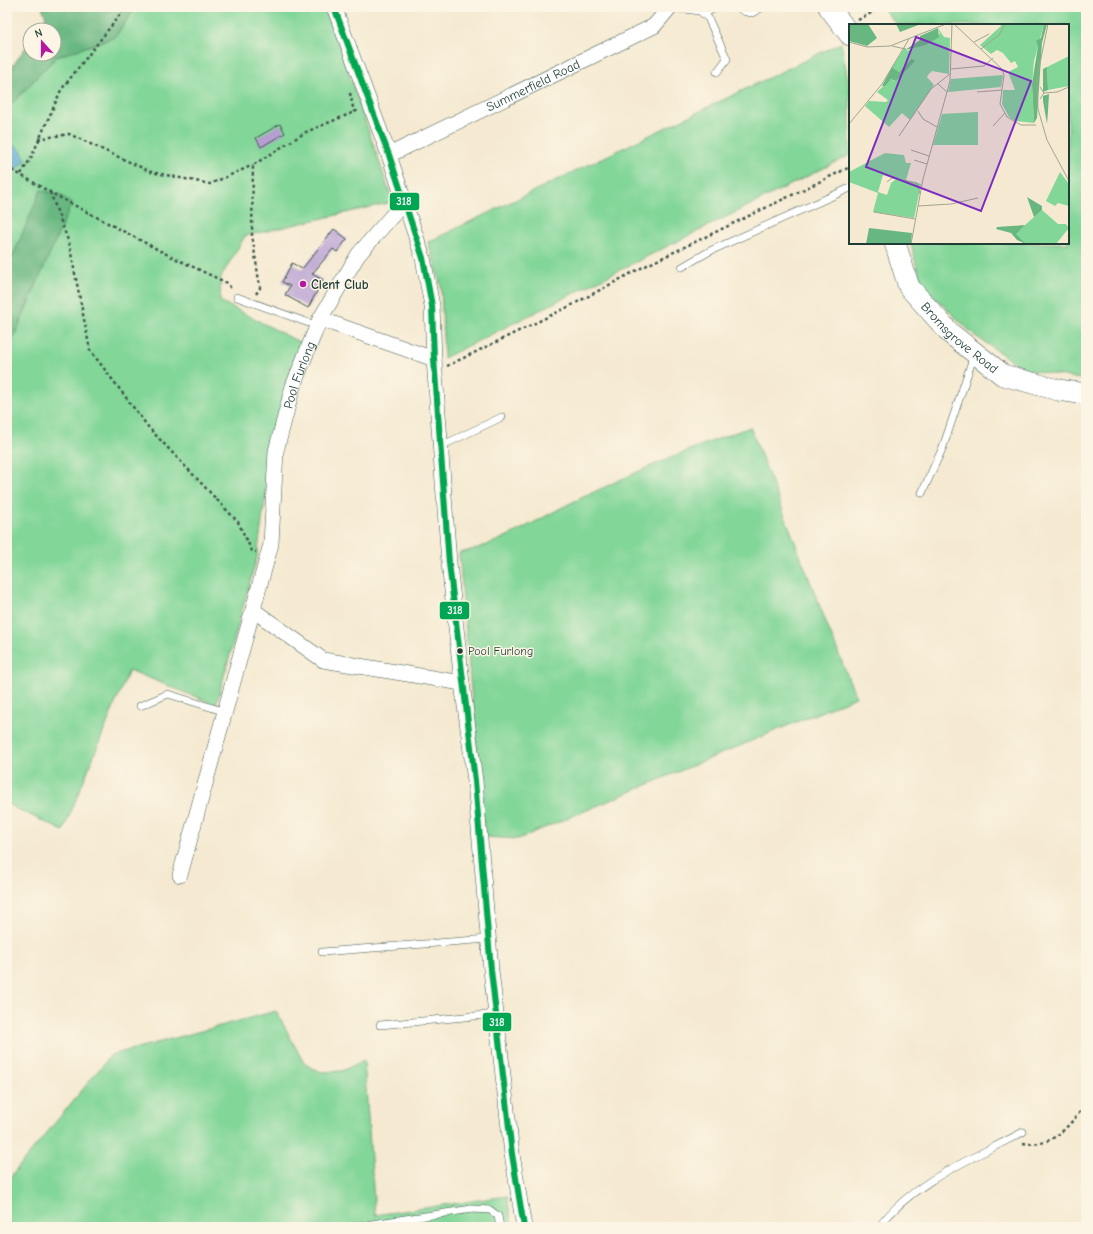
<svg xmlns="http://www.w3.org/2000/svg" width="1093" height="1234" font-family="'Comic Neue',sans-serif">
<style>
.green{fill:#81d698;stroke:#508a66}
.forest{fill:#68b780;stroke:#447a5a}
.water{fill:#53a9d0;stroke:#397382}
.building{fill:#b69ed2}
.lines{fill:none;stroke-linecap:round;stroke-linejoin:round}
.lane-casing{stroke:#3f574c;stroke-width:8}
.street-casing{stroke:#3f574c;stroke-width:16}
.secondary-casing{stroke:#3f574c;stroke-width:22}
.path{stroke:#3f574c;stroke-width:2.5;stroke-dasharray:3 3;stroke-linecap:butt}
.lane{stroke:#fff;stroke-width:7}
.street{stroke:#fff;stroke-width:15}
.secondary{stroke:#fff;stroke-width:21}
.bus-1-casing{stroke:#fcf5e5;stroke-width:9}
.bus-1{stroke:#00a651;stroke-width:6}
.poi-dot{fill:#b5179e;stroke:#fcf5e5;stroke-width:1.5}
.bus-dot{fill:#1f3d34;stroke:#fcf5e5;stroke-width:1.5}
.labels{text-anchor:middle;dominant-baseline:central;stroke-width:3;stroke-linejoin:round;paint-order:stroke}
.bus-label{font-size:12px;fill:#1f3d34;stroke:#fcf5e5;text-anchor:start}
.street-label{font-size:13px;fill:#1f3d34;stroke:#fcf5e5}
.poi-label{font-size:13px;font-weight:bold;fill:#1f3d34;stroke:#fcf5e5;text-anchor:start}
.inset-road{fill:none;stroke:#9fa592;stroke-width:1}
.view{fill:#7b2cbf;fill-opacity:0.15;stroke:#7b2cbf;stroke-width:2}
.inset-edge{fill:none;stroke:#1f3d34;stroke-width:2}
.line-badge{stroke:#fcf5e5;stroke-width:1.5}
.badge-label{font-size:11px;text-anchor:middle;font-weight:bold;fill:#fff}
</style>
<rect width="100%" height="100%" fill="#fcf5e5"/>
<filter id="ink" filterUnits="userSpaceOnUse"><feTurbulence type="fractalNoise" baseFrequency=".025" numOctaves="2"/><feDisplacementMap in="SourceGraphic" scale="8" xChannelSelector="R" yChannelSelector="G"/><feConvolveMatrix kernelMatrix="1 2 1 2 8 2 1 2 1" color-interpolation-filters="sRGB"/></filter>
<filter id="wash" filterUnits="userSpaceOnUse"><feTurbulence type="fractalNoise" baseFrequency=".012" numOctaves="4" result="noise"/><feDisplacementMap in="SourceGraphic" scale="16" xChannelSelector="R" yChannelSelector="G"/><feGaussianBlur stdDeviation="0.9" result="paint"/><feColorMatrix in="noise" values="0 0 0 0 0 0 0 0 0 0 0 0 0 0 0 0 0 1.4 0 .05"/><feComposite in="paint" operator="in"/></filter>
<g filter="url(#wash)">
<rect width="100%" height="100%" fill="#f5ead1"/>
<path class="green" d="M136,7H326L393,202L245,236L221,277L220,301L303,344L276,421L257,557L216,705L129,670L63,831L7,804V353L72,202L59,195L41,190L7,270V109L56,57L115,37Z
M882,7H1086V380L1024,369L974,335L921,284L911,243H1068V25H897Z
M841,43L850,89V155L444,358L441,286L428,242Z
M750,427C786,517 819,607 856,697L518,839L484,837L459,553C499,545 536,520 573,502C630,474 689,449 750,427Z
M276,1011L304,1063L318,1072L342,1071L364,1060L375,1215L507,1196L512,1227H7V1181L111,1055Z"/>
<path class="forest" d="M42,7H136L115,37L56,57L7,109V74L30,41V54H54V30H38L46,18Z
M41,190L59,195L72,202L7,353V270Z"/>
<path class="water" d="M7,142C17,145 22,150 26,160L18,168L7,164V158L9,160L13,158L12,155L7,152Z"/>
<g id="blocks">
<path class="building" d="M280,124L285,133L261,147L256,138Z
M334,229L347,239L337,252L333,249L312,274L323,280L308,308L285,295L290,286L282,282L292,263L302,269Z"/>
</g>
</g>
<g filter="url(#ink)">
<use href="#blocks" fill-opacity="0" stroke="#3f574c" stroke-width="1"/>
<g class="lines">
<g class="lane-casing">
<path id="lane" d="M670,7L700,11L708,18L727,59L717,72
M738,7L743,11L752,13L763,7
M704,14L717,7
M682,267L710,251L850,188
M237,297L317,326
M441,446L502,417
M922,493L943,447L974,355
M140,706L168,694L226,712
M322,952L488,939
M380,1025L496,1014
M352,1227L472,1209L490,1210L498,1216L500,1227
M879,1227C914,1180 973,1159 1023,1132"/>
</g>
<g class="street-casing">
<g id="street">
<path d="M334,7L389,155L423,258L432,306L434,359L449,563L462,683L475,781L491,970L512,1154L524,1227"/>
<path id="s1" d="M389,155L654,26L670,7"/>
<path d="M320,319L434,359"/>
<path d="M253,610L323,660L462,683"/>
<path id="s2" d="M180,875L271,544L276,451L293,386L320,319L358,255L404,202"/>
</g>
</g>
<g class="secondary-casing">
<g id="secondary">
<path d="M829,7L850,35"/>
<path id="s3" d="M895,243L909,287L951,334L1003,375L1058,390L1086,394"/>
</g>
</g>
<path class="path" d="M858,20L882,7
M350,93L354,112
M38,139L69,134L151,172L210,184L253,165
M7,167L55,195L170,256L227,283L232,290
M21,174L31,158L61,90L126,7
M50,192L69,243L90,350L149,428L238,522L252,551L256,552
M256,294L260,288L252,235L253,165L306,132L359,110
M447,366L572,305L639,269L850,167
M1023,1143C1055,1148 1068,1125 1086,1105"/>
<use href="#lane" class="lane"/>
<use href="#street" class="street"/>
<use href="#secondary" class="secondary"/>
<g class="bus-1-casing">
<path id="bus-1" d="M334,7L389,155L423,258L432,306L434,359L449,563L475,781L491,970L512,1154L524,1227"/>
</g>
<use href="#bus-1" class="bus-1"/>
</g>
</g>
<circle class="poi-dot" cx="303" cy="284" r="4"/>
<circle class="bus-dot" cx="460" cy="651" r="3.5"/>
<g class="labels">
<g class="bus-label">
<text x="468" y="651">Pool Furlong</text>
</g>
<g class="street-label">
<text stroke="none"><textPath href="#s1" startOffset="160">Summerfield Road</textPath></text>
<text stroke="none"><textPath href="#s3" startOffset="118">Bromsgrove Road</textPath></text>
<text stroke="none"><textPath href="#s2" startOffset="516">Pool Furlong</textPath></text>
</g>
<g class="poi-label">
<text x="311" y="284">Clent Club</text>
</g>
</g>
<g transform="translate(849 24)">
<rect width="220" height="220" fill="#f5ead1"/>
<path d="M151,0H195L185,37L183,60L185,99L166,97L160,93L153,80L154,66H166L159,48L169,43L166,37L162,39L154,29L148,26L142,30L131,21L152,2ZM89,4L95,13L101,14L100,50L83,47L79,51L78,53L85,61L61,96L53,89L40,103L16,82L20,77L37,78L39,76L28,68L42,55L46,57L65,36L63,34L50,48L43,43L56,23L58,27L91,10ZM220,32V62L199,66L198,43ZM154,51L152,63L99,68L102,55ZM129,88V121H84L93,90ZM36,129L55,131L57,139H62L57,156L72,160L65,194L24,188L29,169L0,158V148ZM34,151L47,155L42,159L38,171L29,168ZM211,148L220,160V182L209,179L206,182L197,177ZM193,186L209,200H217L220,204L207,220H177L166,210Z" fill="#81d698" fill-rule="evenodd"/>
<path d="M0,0H19L28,14L18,22L0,17ZM47,0H72L51,8ZM195,0H198L193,19L188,94L185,99L183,60L189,22L187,17L192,14ZM89,4L90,13L77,21L56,26L71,16V12ZM63,34L66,37L47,57L42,55L36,62H33L43,43L50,48ZM198,43L199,66L194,68V45ZM200,70L199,87L198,100L194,77V72ZM178,173L193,182V186L185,193ZM176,201L167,210L177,220L168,216L162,209L147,205L148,203ZM20,204L63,209L62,220H17Z" fill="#68b780"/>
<path class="inset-road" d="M105,0L153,45L155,51L151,80L158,93L172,101H187M199,0L188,54L189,85L198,116L220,157M0,18L18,23L41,22L97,0M125,18L140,10M43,22L56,25M132,25L150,11L156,0M102,45L135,42L144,34M88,59L98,68M191,63L195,69L191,75M128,68L153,66M195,69L208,68L220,63M69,87L74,95L88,103M0,100L33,60L60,15M144,102L156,89M50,112L82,65L101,50M62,126L80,132M65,136L78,140M38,158L43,154L68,159L71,170M69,182L102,180L129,174M25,188L66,195M62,220L74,155L101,57L103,0"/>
<path class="view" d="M67,13L182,57L132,187L17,143Z"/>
<rect width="220" height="220" class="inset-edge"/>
</g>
<g class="line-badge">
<rect x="389" y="192" width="31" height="19" rx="4" fill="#00a651"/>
<rect x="439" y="601" width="31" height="19" rx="4" fill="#00a651"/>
<rect x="482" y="1012" width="30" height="20" rx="4" fill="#00a651"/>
</g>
<g class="badge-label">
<text x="404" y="205">318</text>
<text x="455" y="614">318</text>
<text x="497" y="1026">318</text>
</g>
<rect width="1093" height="1234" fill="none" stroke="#fcf5e5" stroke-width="24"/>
<g transform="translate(42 42) rotate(339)"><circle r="19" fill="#fcf5e5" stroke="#a4ab9e"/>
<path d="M0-3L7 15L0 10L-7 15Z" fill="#b5179e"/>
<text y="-6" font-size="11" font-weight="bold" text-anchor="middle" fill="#1f3d34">N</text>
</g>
</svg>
